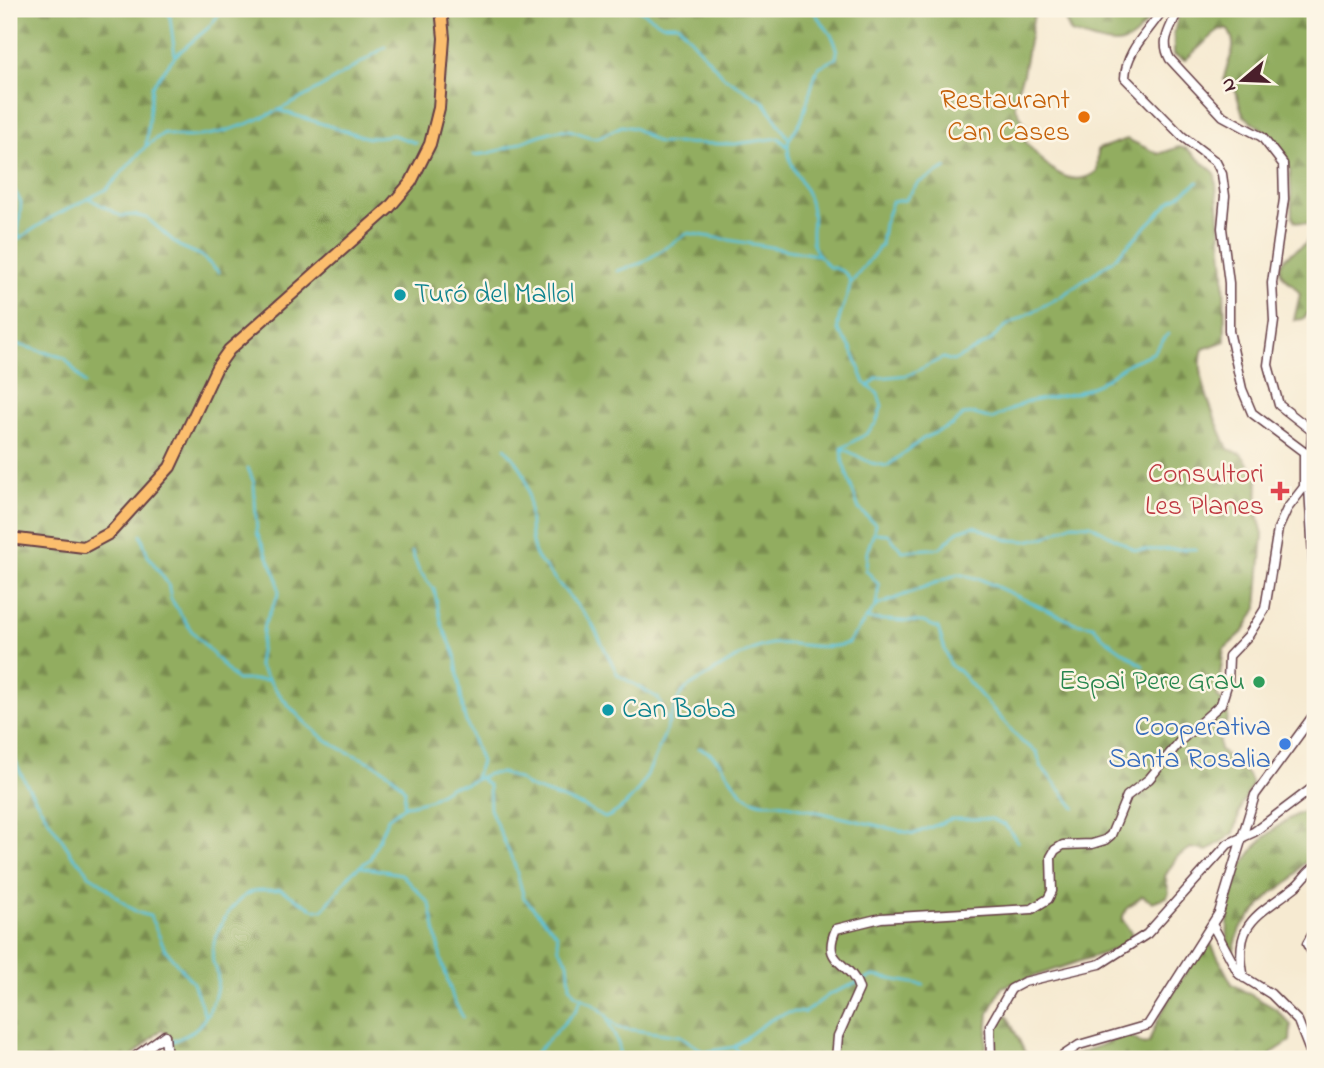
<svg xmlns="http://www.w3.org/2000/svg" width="1324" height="1068" font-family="'Indie Flower',sans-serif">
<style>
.forest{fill:url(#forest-firs);stroke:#6e6646;stroke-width:2}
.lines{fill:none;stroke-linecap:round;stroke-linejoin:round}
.stream{stroke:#5dc3da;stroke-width:2.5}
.minor-casing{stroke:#643d44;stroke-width:11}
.major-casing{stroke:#643d44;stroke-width:14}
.minor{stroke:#fff;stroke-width:8}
.major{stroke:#fbbe6e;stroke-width:10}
.food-dot{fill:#e8710a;stroke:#fcf5e5;stroke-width:2.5}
.culture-dot{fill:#0f9aa8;stroke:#fcf5e5;stroke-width:2.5}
.health-dot{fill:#e0444e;stroke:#fcf5e5;stroke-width:2.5}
.leisure-dot{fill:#2e9e5b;stroke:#fcf5e5;stroke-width:2.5}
.shop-dot{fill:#3f7fe0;stroke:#fcf5e5;stroke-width:2.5}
.labels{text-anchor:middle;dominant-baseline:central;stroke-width:5;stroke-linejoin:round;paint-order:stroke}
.food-label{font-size:28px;fill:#c56008;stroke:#fcf5e5;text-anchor:end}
.culture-label{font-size:28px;fill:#0d838f;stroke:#fcf5e5;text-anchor:start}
.health-label{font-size:28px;fill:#be3a42;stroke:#fcf5e5;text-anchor:end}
.leisure-label{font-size:28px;fill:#27864d;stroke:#fcf5e5;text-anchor:end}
.shop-label{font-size:28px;fill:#366cbe;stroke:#fcf5e5;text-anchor:end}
</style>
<defs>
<pattern id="forest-firs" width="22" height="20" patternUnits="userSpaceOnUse" patternTransform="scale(1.75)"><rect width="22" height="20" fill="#92ad60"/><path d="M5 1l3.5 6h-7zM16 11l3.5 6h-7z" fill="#798c4f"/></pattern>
</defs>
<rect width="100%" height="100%" fill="#fcf5e5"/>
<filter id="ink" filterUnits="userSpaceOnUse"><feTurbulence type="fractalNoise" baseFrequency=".0143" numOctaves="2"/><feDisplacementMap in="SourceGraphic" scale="14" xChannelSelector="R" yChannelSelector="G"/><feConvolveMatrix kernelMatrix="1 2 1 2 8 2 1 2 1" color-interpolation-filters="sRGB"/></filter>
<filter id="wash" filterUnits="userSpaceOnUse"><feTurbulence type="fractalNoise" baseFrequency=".00686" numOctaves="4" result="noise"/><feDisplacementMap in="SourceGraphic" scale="28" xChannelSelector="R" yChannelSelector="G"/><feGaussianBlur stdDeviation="1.57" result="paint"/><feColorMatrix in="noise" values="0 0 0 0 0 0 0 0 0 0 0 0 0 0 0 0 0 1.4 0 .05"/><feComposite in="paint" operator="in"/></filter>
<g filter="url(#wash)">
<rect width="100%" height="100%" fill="#f6ead1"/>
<path class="forest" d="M9,9H1035L1023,74L1015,95V106L1025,125V141C1041,161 1069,194 1097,171L1098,149L1127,139L1159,154L1179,147L1187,149L1215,173L1224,270L1225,341L1203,349C1193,374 1218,425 1228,449L1241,454L1258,477L1257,509L1263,535L1257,608L1244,631L1224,649L1217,696C1243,722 1214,724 1220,750L1248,775L1252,785L1242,804L1234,833L1207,851L1191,848L1177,857L1165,876L1169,892L1167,897L1152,902L1142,896L1126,909L1122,919L1132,934L1127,942L1113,950L1002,987L989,1013L985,1059H172L168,1036L162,1029L129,1059H9Z
M1065,9H1156C1127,55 1116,47 1071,33L1066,23Z
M1180,9H1315V305L1303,319L1294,320L1300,294C1296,287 1290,283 1284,277C1270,261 1298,250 1306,243L1311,230L1309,224L1295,221L1292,216L1290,170L1284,152L1272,137L1243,115L1234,86L1224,80C1225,61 1241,49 1228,30L1220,29L1185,60L1174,55V33Z
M1305,811L1315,814V857L1302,865L1292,880L1272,893L1240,928L1232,957C1221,934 1233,879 1247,858C1261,838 1283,820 1305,811Z
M1211,944L1232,984L1276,1009L1291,1025L1290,1041L1272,1053L1270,1059H1064L1128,1035L1144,1045L1149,1043C1155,1021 1192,955 1211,944Z
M1001,1015H1007L1028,1059H995L996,1033Z"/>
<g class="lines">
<path class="stream" d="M638,9L662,24H678L723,76L764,102L789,139C783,167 809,183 812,211C814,222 810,233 813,244C816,254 823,260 829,267C872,274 835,307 838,330L851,348L865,383L878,394L882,406L876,423L866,434L842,448
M176,55L208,28L223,9
M278,110L368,138L393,135L416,143
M790,138L802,119L816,72L819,67L836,58C841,39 821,24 812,9
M146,146L152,86L175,56L169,9
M474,155C506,153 524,138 554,131C574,126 581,137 597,138L622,126L634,128L658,143L735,144L779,138L787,146
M9,159V181L21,202L18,239
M90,199L121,216L134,215L147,218L179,246L200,255L219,272
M9,245L52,217L107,189L146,146L164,133C224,154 335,80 385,47
M617,271L642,263L688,233L817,255
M851,283L881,245L884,224L892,202L905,200L918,183L947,168
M9,342L65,358L85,384
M868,387L877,378L908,375L943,358L953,361L989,342L1006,326L1060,297L1113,260L1170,202L1198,182
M505,448C511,455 518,462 522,470C535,498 524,530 537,558L591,622L618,675L658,698L669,723
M842,448L871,463L887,466L924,438L952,425L963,415L974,414L992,419L1026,402L1076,393L1098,384L1129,363L1153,353L1168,334
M248,468L254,483L257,533L277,577L279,593L264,625L258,665C278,694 299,721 328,741C357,761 382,759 405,790L404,806
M876,533L888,534L902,551L940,548L958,531L974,526L1008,540L1026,541L1046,537L1072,524L1091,525L1135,550L1196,549
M141,535L148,556L168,584L171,599L191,630L236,680H268
M412,552L419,571L434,589L442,625L455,654L464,716L481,762L475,778
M876,606L958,574L980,579L1075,623L1093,626L1104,638L1143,666
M867,619L923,622L938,628L950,665L959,671L1022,742L1037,752L1041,766L1075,808
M9,737C14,776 51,821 72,855C78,863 86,865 89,875C113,887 122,911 150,916L165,949L193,983L205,1015
M699,748C727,756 730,793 756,801C763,804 772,803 779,803L914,834L951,819H992L1005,825L1018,842
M479,777L489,786L490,809L515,866L524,898L557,934L559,948L568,962L570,986L575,994L599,1008L618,1028L681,1036L704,1052L734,1047L745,1059
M362,867L401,874L430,904L441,959L454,1001L463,1017
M608,1021L619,1046V1059
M734,1047C754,1032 778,1007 804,1013L830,994L874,976L924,985
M535,1054L576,1010L582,997
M141,1059C160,1041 189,1042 204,1019C212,1008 220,986 217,972C217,969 214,966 213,962C209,937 231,900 254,891C262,888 271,892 280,889L313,909L323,910L352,872L370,859L388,818L404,806L429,800L451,786L465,784L488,774L502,773L518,779L529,787L583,806L605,818C650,799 661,735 680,695L687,688C708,676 748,647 771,644C797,641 821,652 848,643L876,606L879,585L866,570L867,552L876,525L859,509L843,463L842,448"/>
</g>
</g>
<g filter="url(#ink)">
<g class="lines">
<g class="minor-casing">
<path id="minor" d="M1163,9C1149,32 1126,49 1125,78L1183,137L1216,162L1222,174L1225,196L1222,228L1229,283V331L1242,389L1252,413L1304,452
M1178,9C1172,28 1159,39 1170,59L1223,116L1262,137L1283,164L1284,199L1272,283L1274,321L1268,365L1279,405L1311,430
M1311,450L1315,386
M1304,452V487
M1309,487L1315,592
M1213,926L1239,974L1271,994L1298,1021L1313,1059
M1315,930L1307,944L1315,957
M1244,978C1232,922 1258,916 1296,886C1303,880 1307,872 1315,867
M132,1059L165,1035L167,1059
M836,1059L838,1036L859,989C851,960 820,965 836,929L881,918L1032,909L1048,899L1052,891L1051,857L1055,850L1063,845L1092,844L1105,840L1111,835L1127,796L1149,779L1181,740L1221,704L1228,682L1229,656L1248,636L1265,609L1278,529L1287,509L1304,487
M991,1059L990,1026L1011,989L1024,982L1100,964L1147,934L1228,844L1254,832L1315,786
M1058,1059L1079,1045L1148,1025L1219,913L1255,795L1315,713"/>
</g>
<g class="major-casing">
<path id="major" d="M9,538L84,547L110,533L170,467L217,367L229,350L389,208L411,182L430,144L439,108L444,38L441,9"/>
</g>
<use href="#minor" class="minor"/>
<use href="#major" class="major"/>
</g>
</g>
<circle class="food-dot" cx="1084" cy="117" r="7"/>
<g class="culture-dot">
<circle cx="400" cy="295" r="7"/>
<circle cx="608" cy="710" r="7"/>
</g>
<path class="health-dot" d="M1276.5 480.5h7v7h7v7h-7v7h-7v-7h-7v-7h7z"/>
<circle class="leisure-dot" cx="1259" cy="682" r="7"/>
<circle class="shop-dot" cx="1285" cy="744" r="7"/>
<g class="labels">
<g class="food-label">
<text x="1070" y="101">Restaurant<tspan x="1070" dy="32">Can Cases</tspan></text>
</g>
<g class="culture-label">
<text x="414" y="295">Turó del Mallol</text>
<text x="622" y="710">Can Boba</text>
</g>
<g class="health-label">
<text x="1264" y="475">Consultori<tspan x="1264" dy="32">Les Planes</tspan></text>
</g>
<g class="leisure-label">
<text x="1245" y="682">Espai Pere Grau</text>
</g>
<g class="shop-label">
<text x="1271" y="728">Cooperativa<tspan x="1271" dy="32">Santa Rosalia</tspan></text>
</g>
</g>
<rect width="1324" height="1068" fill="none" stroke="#fcf5e5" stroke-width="35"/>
<g transform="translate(1243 80) rotate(251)" stroke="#fcf5e5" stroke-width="5" paint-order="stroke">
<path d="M0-5L12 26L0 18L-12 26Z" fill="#4a1f2b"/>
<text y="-10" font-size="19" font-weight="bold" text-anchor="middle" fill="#4a1f2b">N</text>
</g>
</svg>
